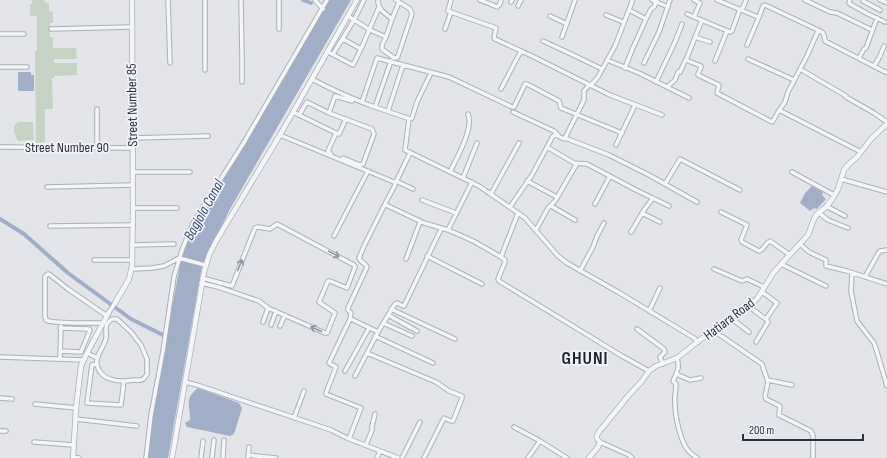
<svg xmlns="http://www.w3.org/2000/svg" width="887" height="458" font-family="'Sofia Sans Condensed',sans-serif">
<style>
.green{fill:#c6d3c4}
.water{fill:#a0aec8}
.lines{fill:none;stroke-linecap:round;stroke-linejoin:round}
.canal{stroke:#a0aec8;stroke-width:4}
.minor-casing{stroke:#acafb7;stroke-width:5.5}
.tertiary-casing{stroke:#acafb7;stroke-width:6}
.minor{stroke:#f5f6f9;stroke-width:3.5}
.tertiary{stroke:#f5f6f9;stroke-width:4.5}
.oneway{stroke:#90939d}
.labels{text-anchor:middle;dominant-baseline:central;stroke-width:3.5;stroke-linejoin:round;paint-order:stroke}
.street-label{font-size:14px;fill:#2c3041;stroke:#f2f4f7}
.water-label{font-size:15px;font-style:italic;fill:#384a73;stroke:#f2f4f7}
.district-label{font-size:18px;font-weight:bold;letter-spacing:1px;fill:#1e2232;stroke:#f2f4f7}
</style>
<rect width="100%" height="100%" fill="#e3e5ea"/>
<path class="green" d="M32,0H44L45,3H49V11L53,12V23H50V37H53V48H76L77,59H54V63H77V75L54,76V78H52L53,109H45V142L36,143L35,51H37V16H30V4H32Z
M18,122H33L34,140L18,141L14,132V126Z"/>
<path class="water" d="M327,0H351L230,209L202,266L168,458H144L182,254L196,223Z
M18,72H31V75H34V91H18Z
M812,186L823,192L822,195L826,199L817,209L814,208L810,211L800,203L805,193Z
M198,388L239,403L242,408L234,434L230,436L187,427L185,423L190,420C190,405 184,399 198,388Z"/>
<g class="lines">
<path class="canal" d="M303,0L311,3
M0,219L24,234L68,273L131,319L167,337"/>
<g class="minor-casing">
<path id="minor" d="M168,0L170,63
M205,0V70
M241,0L242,56V82
M279,0V29
M315,0L323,9
M451,0L448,11L496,28L494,38L495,39L532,56L610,95L662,115
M480,0L495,6L497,7L500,4L501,0
M652,0L668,7
M694,0L700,3L694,17L730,32L732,31L740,9
M717,0L758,17H759L763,6L765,5L822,32L824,35L825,41L887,73
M805,0L830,12L837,13L872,30
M850,0L849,3L850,4L868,14L885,22
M880,0L887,3
M863,1L880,10
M511,2L512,0
M518,6L521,0
M629,10L646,19
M742,10L746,0
M687,14L694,17
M606,15L623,22
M348,16L370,30L386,37L392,19L381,10L378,3V0
M550,16L567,24
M392,19L399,2
M702,20L686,60L701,66V67L698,74V75L719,85L717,93L772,122L773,121L778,112L785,102L788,92L807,56L818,31
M51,29L131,27
M445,29L451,12
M0,34H24
M386,37L382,45V49L394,58H397L398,56L412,14L410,9L396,0
M562,37L575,0
M695,37L710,42
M343,39L361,49
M543,41L569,53L602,69
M747,45L759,17
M328,52L353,65L361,49L379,7
M333,54L354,20L364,0
M859,58L864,49L866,48L877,18
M748,59L794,80
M607,60L639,73L689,98
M715,61L727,31
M644,63L659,32L670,0
M874,66L880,56L884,46
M0,67H27
M625,68L632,50L646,19L651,9L654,7L657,0
M800,69L846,96
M430,72L449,77L512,107H514L525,84H527L559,101L561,108L622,133
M680,72L686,59
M312,79C330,89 349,97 369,105L410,119L412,118L417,102L430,75V72L377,58L362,102
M656,82L675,42L682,24
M667,87L675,80L678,72
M501,89L514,64L521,51
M846,97L874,113L887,122
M375,107L391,61
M97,109V147
M779,110L861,152
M388,111L403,65
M293,112L299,115L307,102L329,113L372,129L374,134L363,164L360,165L343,158
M513,112L554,131L558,135
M329,113L335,96L352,101
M299,115L336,133
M409,119L405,150L479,186L518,213L501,257
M280,135L394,182L395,183V185L385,204L386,205L424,223L448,230L462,236L475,242L501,257L505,260V262L498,279L499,281L622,356L649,371
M133,138L208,136
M565,138L609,155L649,175L697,202
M616,145L635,105
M0,147L133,148
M331,154L328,151L336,133L339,134L346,119
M574,163L587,164L636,190L669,206
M133,172H190
M450,172C456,159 474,129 468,114
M792,172L834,195
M463,178L477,143
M841,179L887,192
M396,181L413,189
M527,181L557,197
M395,184L410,153
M665,184L680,159L740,190
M47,187L133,185
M491,194L519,143
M422,200L456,213
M595,204L610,176
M551,206L575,220
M826,206L845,216
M510,207L532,175L553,136L556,135L564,139L565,138L584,100V91L589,85L592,84L598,77L615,46L632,2V0
M133,208H177
M721,212L747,225L741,240L742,242L759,251C764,250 765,243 770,241L790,255
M518,213L525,218L558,256L567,263L618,292L676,327L694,338L698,342
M642,213L660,222
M819,213L828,220L848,228
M50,226L133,225
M448,230L472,182
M536,230L548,208L555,201L576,165L574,163L547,147
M631,232L644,210L653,198
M334,236L368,171
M800,244L809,252L826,260V266L847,271L887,284
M133,245L174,244
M427,256L482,284
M406,259L420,222
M94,260H132
M781,264L826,286
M132,269L152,268L164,266L179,258L205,265
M714,269L742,281L747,279L764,287
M580,271L593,247L597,236L604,223
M852,273L851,291L857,321L874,343L877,352L887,386
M865,277L879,252L880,251L887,250
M201,283L218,287L259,301L268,308L325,333H327L335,313L319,302L328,281H330L347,288L355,267L354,265L277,224L270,229L258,227L255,228L232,286L202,278
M762,292L777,303L766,319
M748,306L767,320L768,322L756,342
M391,309L455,339
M649,311L660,288
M109,312L115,303
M388,315L417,331
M731,318L749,332
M112,319H117L131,332L141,345L147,359V374C147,375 144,378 143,379C141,381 137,380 134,380C121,382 101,382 97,365C95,355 104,348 106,338C107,330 103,325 112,319Z
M350,319L351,313L348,310V308L367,267C365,263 360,262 359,258L364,246L385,204
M263,322L268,308
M103,323C84,323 66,324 48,321L46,320L45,316V277C46,275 47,274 49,274L68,289L107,316
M383,323L412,336
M271,325L276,311
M280,326L285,315
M637,329L664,349L665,352L660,357L663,364
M714,331L762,364L768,382L765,396L766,399L780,406L779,415L811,431L813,436V458
M375,336L433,363
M60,351L81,352L90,330L89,329L60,328
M87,353L97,358
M367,353L436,382L449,391L462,396V398L453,421H451L444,418L424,458
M0,357L84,360
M677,358C680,368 677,372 673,381L676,384C676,391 674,397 675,404C675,416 680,439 687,449C690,453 693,455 697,458
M60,359L61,326
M97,364L92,365L87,403L121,405L124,381
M345,371L369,328
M676,374L690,380L701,378
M355,376L378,332L395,304L397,303L403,306H404L441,229
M768,380L792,385
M185,382L197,385L331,430L347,438L398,458
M0,398L12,399
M35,404L76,408
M294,418L304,391
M76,419L137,426
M514,427L540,441L528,458
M0,431H6
M349,439L361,408L326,394V393L336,367L329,363L350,319H351L378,332
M540,441L567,458
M34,442L74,445
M600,442L629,455L632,458
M366,445L372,430V426L375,414
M248,455L276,458
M73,457L79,458
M146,458L151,415L163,351L174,277L182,250L193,223L243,144L327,0
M201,458L203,441
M212,458L214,440
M223,458L224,440
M248,458L249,447
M377,458L380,451
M402,458L420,422"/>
</g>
<g class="tertiary-casing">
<path id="tertiary" d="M115,303L129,279L132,266L133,210L132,0
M73,458L76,408L81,366L87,353L109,312
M172,458L204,272L209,255L216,241L280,135L357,0
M589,458L598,447L600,442C596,439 596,437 598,433L629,395L642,381L649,371L656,366L677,358L701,339L714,331L757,299L774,272L808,235L814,219L817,214L826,207L833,198L838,189L844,170L848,165L858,156L871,139L887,124"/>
</g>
<use href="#minor" class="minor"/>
<use href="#tertiary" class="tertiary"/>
</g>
<defs><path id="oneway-shaft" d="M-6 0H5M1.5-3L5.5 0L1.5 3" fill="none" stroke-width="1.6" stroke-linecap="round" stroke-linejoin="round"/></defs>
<g class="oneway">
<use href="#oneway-shaft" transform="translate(334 254) rotate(29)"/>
<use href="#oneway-shaft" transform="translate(240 265) rotate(-68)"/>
<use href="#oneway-shaft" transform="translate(316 329) rotate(-156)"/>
</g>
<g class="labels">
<g class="street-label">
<text transform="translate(132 105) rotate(-91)">Street Number 85</text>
<text x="67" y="147">Street Number 90</text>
<text transform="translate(729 319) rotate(-37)">Hatiara Road</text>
</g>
<g class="water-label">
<text transform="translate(204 210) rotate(-61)">Bagjola Canal</text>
</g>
<g class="district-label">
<text x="585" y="358">GHUNI</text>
</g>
</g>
<path d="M743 434v6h120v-6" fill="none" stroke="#2c3041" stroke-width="2"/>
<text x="749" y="434" font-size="12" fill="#2c3041" stroke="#f2f4f7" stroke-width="3" paint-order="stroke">200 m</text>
</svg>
